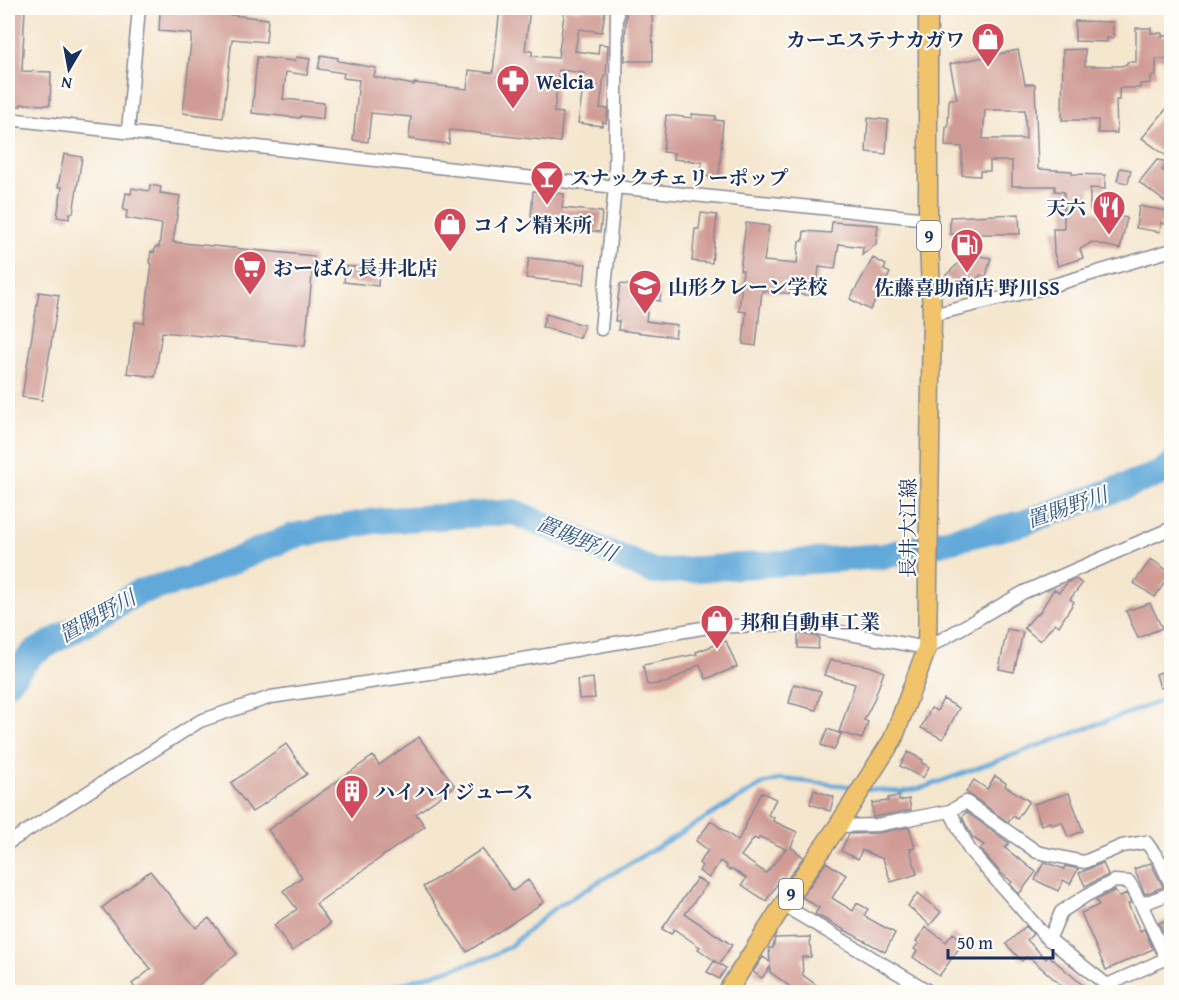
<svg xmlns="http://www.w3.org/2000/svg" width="1179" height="1000" font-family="'Gentium Book Plus','Noto Serif JP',serif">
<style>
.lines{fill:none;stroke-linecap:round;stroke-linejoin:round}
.stream{stroke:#62a9d9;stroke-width:4.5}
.river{stroke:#62a9d9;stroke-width:26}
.building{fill:#d09b94;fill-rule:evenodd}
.street-casing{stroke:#888a96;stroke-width:15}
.primary-casing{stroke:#888a96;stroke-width:21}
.street{stroke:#fff;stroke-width:12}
.primary{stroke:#f1c36a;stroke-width:18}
.labels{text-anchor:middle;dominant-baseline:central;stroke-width:4.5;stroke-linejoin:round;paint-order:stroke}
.shield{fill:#fdfcf7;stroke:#5f6c8c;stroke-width:1.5}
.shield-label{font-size:18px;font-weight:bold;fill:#1b2f5e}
.poi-label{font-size:20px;font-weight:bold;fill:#1b2f5e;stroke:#fdfcf7;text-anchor:start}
.street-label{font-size:20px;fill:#1b2f5e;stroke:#fdfcf7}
.water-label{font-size:21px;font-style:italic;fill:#345a89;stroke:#fdfcf7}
</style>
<rect width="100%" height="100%" fill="#fdfcf7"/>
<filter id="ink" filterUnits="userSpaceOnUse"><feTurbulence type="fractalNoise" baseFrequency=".0167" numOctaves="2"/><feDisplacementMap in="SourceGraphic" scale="12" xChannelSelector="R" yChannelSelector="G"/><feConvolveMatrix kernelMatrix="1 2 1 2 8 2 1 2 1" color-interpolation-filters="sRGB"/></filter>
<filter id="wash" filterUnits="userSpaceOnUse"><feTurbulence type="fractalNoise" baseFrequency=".008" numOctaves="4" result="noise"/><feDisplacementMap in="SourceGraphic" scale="24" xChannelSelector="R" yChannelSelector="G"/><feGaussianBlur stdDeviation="1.35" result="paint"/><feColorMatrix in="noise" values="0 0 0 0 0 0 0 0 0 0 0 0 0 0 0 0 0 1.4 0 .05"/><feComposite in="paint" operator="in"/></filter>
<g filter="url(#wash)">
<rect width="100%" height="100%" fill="#f5e6ce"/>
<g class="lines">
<path class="stream" d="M867,789L902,792L925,787L1172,697
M374,992L487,958L509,947L553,909L763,784L782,779L856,787"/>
<path class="river" d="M8,682L33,653L139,592L192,578L293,536L375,521L514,512L655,572L884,556L1023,523L1159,474L1172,465"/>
</g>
<g id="blocks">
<path class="building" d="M8,8H25L22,71L51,72L50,105L21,104V106H8Z
M500,8H530L525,51H532V56L558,58L565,8L580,10V8L605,10L602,32L579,29L575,51L598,54L599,44L608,45L606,76H604L600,108L608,109L606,123L603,122L602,126L578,123L585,73L559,70L554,112L563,113L560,142L450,130L449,144L409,139L411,117L371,113L368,142L353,140L359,80L343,78L344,73L318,69L321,55L338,58V61L376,68L374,77L414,85V83L467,89L469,70L493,73Z
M626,8H652L653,61H625Z
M195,11L268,19L266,42L232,39L223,118L183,113L192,34L159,31L160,12L194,14Z
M1075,21L1113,22V38H1107V42L1075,41Z
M1136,28H1151V33H1162V36H1171L1170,59H1156V76H1151V83L1140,84V88H1119V100H1116L1117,133H1098V120H1062L1063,50L1085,49V66H1121L1127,64V62H1136Z
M1018,50L1025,84H1035L1038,169L1072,171V174L1105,175V189L1090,188V210L1127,218L1120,249L1092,242L1080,249L1083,258L1058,266L1054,253L1053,229H1064V192L1055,191V186H1012V161H990V171H980V176L962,175V147L945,146L946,127H948L949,99H957L950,64ZM985,110H1025L1026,139H983Z
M257,57L295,61L296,57L310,59L307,75L286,72L283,99L324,103L323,119L301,116L300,118L252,113Z
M1172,102V160L1142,138Z
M692,114L716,116L715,120L723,121L719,177L701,176L702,162L673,159L674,153L663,152L666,115L692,118Z
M868,118L888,120L886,154L866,152Z
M64,154L82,157L73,213H70L69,219L57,217L62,187H58Z
M1157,160L1168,162L1162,170L1172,176V207L1139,182Z
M1120,168L1131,170L1128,183L1117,181Z
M150,185L161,187L160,193L180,196L173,242L314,256L305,346L162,332L155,377L127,373L135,322L144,323L152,264L149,263L151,251L154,252L155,247H159L162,224L126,218L127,211L123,210L126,193L131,194L132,188L149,191Z
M533,191L564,194L562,208L602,212L600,232L566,228V225L539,222L540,218L531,217Z
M1139,206L1172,212V225L1161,223L1160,232L1136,228Z
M701,213L717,215L712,263L692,261L695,229H699Z
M1019,214L1020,234H950V217Z
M832,222L878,225L876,244L862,255L863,247L839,244L835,269L819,267L816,296L762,291L756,346L743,344L746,312L739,311L743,270H740L746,223L769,226L764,261L797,264L799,241H803L804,231L831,233Z
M962,253L991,258L986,276L981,275L964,292L945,276L961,261Z
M529,258L586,264L584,284L526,278Z
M873,258L886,265L884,270L890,273L870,310L850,299Z
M346,266L379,270L378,286L344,282Z
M620,284L661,289L660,301L649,299L646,321L677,325L675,337L618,330L619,321H615Z
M39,292L59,295L42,400L22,397Z
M546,314L584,325L580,338L542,327Z
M1151,559L1171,573L1155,597L1134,583Z
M1076,579L1082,584L1070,599L1074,602L1059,626L1055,623L1040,641L1024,628L1036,614L1038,615L1054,589L1059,592L1068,582Z
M1150,603L1162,628L1138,638L1126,611Z
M1007,629L1023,632L1014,672L999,669Z
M798,633L819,637L818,649L798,648Z
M726,641L737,667L706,679L700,664L667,683L647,685L643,665L697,654L696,652Z
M830,660L870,666L884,672L873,702L864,720L868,722L862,739L839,732L855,684L824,675Z
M1172,668V684L1160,688L1156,674Z
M593,678L595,698L579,699L577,680Z
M794,684L821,691L816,710L789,703Z
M943,699L959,708L943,739L921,728L931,708L937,711Z
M828,729L841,734L834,750L821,745Z
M419,737L455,786L416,814L425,826L316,904L330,924L292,951L274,925L297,909L283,891L302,877L268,830L373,756L379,765Z
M286,744L307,774L252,812L231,783Z
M908,752L923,760L921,762L929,767L923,778L900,766Z
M995,776L1006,783L1005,786L1029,801L1017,819L1013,816L1008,822L966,792L974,780L987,789Z
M814,790L834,797L830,811L810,804Z
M761,792L776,799L768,815L774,818L773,821L797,832L791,847L803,857L786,881L781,878L766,901L742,885L746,878L732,869L730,870L726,868L727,866L720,861L709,878L699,871L702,866L699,863L708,850L696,841L711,821L738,841ZM760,837L786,849L766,873L741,856L754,838L758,840Z
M1069,793L1083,831L1068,837L1062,822L1051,825L1050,822L1041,825L1034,804Z
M899,796V801L909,799L911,810L873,817L872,803L888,801V798Z
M966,812L1009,843L1005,848L1036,872L1019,894L1010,884L1012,882L1001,873L980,849L984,845L973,838L962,817Z
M909,827L915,848L910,849L917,874L891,882L883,859L862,850L858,859L841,851L849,834L878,833Z
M482,849L513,891L528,880L544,902L467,952L423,887Z
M826,862L846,875L832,898L853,911L857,903L868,909L864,916L895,933L885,952L815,914L819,908L802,897Z
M1044,862L1064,869L1065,866L1078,869L1070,884L1063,880L1058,891L1035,880Z
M1103,863L1108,875L1085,886L1079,873Z
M1151,863L1163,887L1145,894L1134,869Z
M150,871L196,928L209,918L237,954L189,993H139L132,984L151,969L102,908Z
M697,878L707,884L685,914L732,945L719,964L698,949L700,947L674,929L671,934L662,929Z
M1115,890L1119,897L1126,893L1131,903L1128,904L1140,931L1144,929L1153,949L1106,970L1081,913L1099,905L1096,900Z
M918,893L941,912L930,925L908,906Z
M1172,918V941L1168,942L1159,923Z
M1026,926L1033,934L1027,940L1046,959L1049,956L1092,993H1070L1030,958L1029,959L1026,957L1022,961L1006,944Z
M926,927L946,942L953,933L964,942L939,976L913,957L917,951L914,949L919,943L916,941Z
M810,937L811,957H802L803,975L827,993H799L770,972V967L762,978L753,972L763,957L770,962L769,948H773L775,938Z
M714,961L726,968L719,979L707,972Z"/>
</g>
</g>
<g filter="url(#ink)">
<use href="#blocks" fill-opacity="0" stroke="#888a96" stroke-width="1.5"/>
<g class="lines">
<g class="street-casing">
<path id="street" d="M8,119L615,187L928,219
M128,131L139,8
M932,315L1047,287L1172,250
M601,329L615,187L617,8
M950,811L966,802L1037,852L1084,862L1122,846L1146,842L1160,861L1172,887
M838,826L877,825L950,811L969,849L1045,936L1107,985L1172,956
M8,843L200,721L271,697L529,658L708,627L795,624L927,648L1024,592L1172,528
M1142,904L1172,893
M783,905L930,992
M1049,940L1061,912L1087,895L1114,881L1129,882C1144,906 1153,933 1167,959"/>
</g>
<g class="primary-casing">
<path id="primary" d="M727,992L783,905L838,826L893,739L927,648L932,315L928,219V8"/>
</g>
<use href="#street" class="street"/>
<use href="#primary" class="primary"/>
</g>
</g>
<defs>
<g id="shop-pin" transform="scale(1.725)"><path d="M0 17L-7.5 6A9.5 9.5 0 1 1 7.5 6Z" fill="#d1495b" stroke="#fdfcf7"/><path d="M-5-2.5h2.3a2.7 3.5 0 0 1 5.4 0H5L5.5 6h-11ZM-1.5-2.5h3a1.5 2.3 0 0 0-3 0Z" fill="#fff"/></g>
<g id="pharmacy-pin" transform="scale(1.725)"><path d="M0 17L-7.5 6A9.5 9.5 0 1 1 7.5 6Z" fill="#d1495b" stroke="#fdfcf7"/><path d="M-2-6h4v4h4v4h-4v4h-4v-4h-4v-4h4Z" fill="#fff"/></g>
<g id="bar-pin" transform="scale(1.725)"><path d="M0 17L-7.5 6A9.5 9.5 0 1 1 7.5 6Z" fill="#d1495b" stroke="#fdfcf7"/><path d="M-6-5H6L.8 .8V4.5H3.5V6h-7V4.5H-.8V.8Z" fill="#fff"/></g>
<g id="restaurant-pin" transform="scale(1.725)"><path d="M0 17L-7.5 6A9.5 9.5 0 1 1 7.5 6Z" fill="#d1495b" stroke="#fdfcf7"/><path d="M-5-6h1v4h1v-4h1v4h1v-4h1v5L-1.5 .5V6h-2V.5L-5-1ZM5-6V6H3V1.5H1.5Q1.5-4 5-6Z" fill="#fff"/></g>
<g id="fuel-pin" transform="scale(1.725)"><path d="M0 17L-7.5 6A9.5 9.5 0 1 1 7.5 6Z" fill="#d1495b" stroke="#fdfcf7"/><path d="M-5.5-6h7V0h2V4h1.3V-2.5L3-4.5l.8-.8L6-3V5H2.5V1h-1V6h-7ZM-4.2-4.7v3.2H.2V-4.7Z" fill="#fff"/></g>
<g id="supermarket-pin" transform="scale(1.725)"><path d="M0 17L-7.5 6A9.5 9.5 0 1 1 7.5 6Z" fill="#d1495b" stroke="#fdfcf7"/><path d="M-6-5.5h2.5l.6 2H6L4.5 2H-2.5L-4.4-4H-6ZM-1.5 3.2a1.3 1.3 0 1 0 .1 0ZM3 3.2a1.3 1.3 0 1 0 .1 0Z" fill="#fff"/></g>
<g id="school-pin" transform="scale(1.725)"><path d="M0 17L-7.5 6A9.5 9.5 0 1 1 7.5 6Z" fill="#d1495b" stroke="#fdfcf7"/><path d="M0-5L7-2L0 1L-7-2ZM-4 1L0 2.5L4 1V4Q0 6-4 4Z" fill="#fff"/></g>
<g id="building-pin" transform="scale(1.725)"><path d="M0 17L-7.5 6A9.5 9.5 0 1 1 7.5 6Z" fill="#d1495b" stroke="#fdfcf7"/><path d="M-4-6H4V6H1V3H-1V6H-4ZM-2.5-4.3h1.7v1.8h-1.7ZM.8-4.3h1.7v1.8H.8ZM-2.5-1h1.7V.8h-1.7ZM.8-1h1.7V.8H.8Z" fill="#fff"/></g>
</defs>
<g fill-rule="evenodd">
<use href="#shop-pin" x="988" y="39"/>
<use href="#pharmacy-pin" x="513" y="81"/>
<use href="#bar-pin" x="547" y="177"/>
<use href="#restaurant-pin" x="1109" y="207"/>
<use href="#shop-pin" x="450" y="224"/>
<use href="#fuel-pin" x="967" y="245"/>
<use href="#supermarket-pin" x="250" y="267"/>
<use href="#school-pin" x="645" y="286"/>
<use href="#shop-pin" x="717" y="621"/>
<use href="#building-pin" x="352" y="791"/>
</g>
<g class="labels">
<g class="shield">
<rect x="917" y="221" width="24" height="30" rx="4.5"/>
<rect x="779" y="879" width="24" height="30" rx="4.5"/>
</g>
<g class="shield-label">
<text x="929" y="236">9</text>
<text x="791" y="894">9</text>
</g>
<g class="poi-label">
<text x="965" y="39" text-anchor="end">カーエステナカガワ</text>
<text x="536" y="81">Welcia</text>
<text x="570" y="177">スナックチェリーポップ</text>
<text x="1086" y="207" text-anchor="end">天六</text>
<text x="473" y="224">コイン精米所</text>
<text x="273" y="267">おーばん 長井北店</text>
<text x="668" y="286">山形クレーン学校</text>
<text x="967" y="287" text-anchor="middle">佐藤喜助商店 野川SS</text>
<text x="740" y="621">邦和自動車工業</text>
<text x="375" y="791">ハイハイジュース</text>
</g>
<g class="street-label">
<text transform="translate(907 528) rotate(-90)">長井大江線</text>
</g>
<g class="water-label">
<text transform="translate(1067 507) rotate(-19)">置賜野川</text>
<text transform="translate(577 538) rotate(23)">置賜野川</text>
<text transform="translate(97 616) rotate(-29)">置賜野川</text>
</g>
</g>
<rect width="1179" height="1000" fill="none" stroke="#fdfcf7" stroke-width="30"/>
<g transform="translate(69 69) rotate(190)" stroke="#fdfcf7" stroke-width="4.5" paint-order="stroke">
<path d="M0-4.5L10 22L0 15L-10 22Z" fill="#1b2f5e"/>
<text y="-9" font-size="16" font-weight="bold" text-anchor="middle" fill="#1b2f5e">N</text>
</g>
<path d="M948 949v9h105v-9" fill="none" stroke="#1b2f5e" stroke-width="3"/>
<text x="957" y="949" font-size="18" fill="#1b2f5e" stroke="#fdfcf7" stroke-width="4.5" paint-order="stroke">50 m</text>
</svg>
